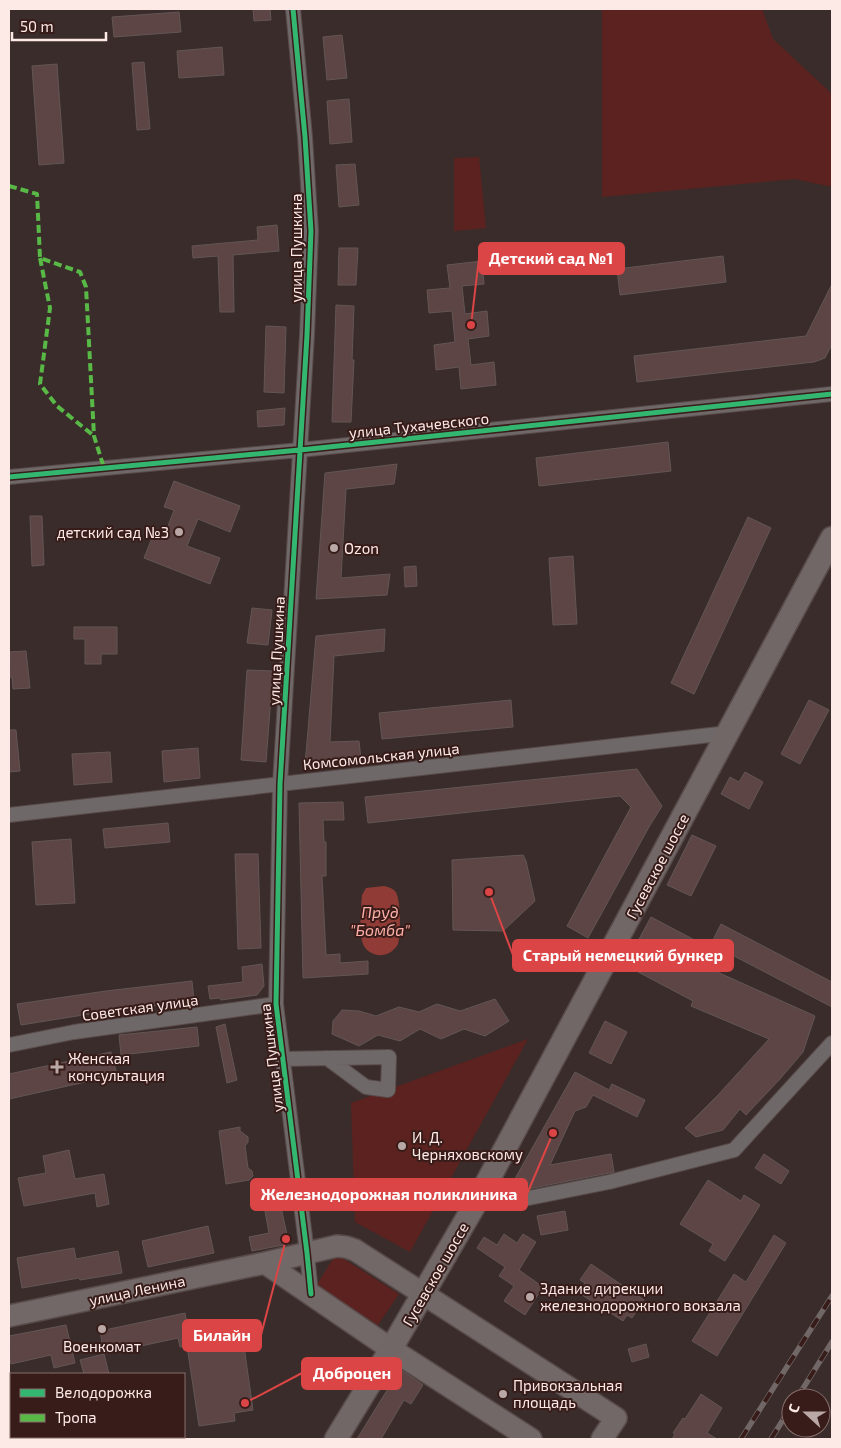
<svg xmlns="http://www.w3.org/2000/svg" width="841" height="1448" font-family="'Exo 2',sans-serif">
<style>
.green{fill:#5c221f}
.water{fill:#903b36}
.building{fill:#5c4544;stroke:#625655}
.lines{fill:none;stroke-linecap:round;stroke-linejoin:round}
.minor-casing{stroke:#584b4a;stroke-width:16}
.primary-casing{stroke:#584b4a;stroke-width:24}
.trunk-casing{stroke:#584b4a;stroke-width:25}
.minor{stroke:#6f6868;stroke-width:14}
.primary{stroke:#726867;stroke-width:21}
.trunk{stroke:#716766;stroke-width:22}
.rail-casing{stroke:#706766;stroke-width:5.5}
.rail{stroke:#371c19;stroke-width:4;stroke-dasharray:11;stroke-linecap:butt}
.quiet{stroke:#58b947;stroke-width:4;stroke-dasharray:8 4;stroke-linecap:butt}
.cycleway-casing{stroke:#371c19;stroke-width:8}
.cycleway{stroke:#33b770;stroke-width:5}
.poi-dot{fill:#b9a8a5;stroke:#371c19;stroke-width:2}
.labels{text-anchor:middle;dominant-baseline:central;stroke-width:4;stroke-linejoin:round;paint-order:stroke}
.street-label{font-size:15px;fill:#fdeae7;stroke:#371c19}
.poi-label{font-size:15px;fill:#fdeae7;stroke:#371c19;text-anchor:start}
.water-label{font-size:16px;font-style:italic;fill:#fdafa7;stroke:#371c19}
.leader{fill:none;stroke:#dc4545;stroke-width:2}
.callout-dot{fill:#dc4545;stroke:#371c19;stroke-width:2}
.callout{fill:#dc4545;stroke:#dc4545;stroke-width:2}
.callout-label{font-size:16px;text-anchor:middle;font-weight:bold;fill:#fff}
</style>
<rect width="100%" height="100%" fill="#3a2c2a"/>
<path class="green" d="M602,9H762L773,39L832,94V187L795,179L602,197Z
M479,157L486,228L454,231V158Z
M528,1039L410,1252L355,1222L351,1103Z
M336,1254L399,1294L378,1325L316,1286Z"/>
<path class="water" d="M384,886C388,887 392,888 395,891C401,897 401,935 398,944C395,950 389,954 383,955C374,956 364,951 362,941C359,929 361,907 362,895L366,888Z"/>
<path class="building" d="M253,9H270L271,20L254,21Z
M179,12L181,32L114,37L112,17Z
M342,35L347,78L327,80L323,37Z
M222,47L224,75L179,78L177,51Z
M144,62L150,129L137,130L132,63Z
M57,64L64,163L39,165L32,66Z
M349,99L352,142L330,144L327,101Z
M355,164L359,205L339,207L336,165Z
M277,225L279,251L233,255L234,312H220L218,256L193,258L192,246L258,240L257,227Z
M339,248H358L356,285H338Z
M723,256L726,282L620,295L617,269Z
M482,261L484,284L462,286L465,314L487,311L489,336L468,339L471,365L494,362L496,385L461,389L459,367L436,370L434,345L455,342L452,311L429,313L427,290L450,288L447,265Z
M832,284V344L825,358L814,362L637,382L634,356L806,336Z
M336,305L354,306L352,360H354L351,422H332Z
M266,326L286,327L284,393L264,392Z
M285,408L284,425L258,427L257,411Z
M668,442L671,471L539,486L536,458Z
M397,464L394,484L346,489L341,578L390,574L387,595L316,599L325,473Z
M174,481L240,506L230,532L198,519L187,546L220,558L210,584L144,558L154,533L164,537L174,510L164,507Z
M30,516H42L44,565L32,566Z
M748,517L771,528L694,694L671,683Z
M573,556L577,624L553,625L549,558Z
M416,566L417,586L405,587L404,567Z
M252,608L272,610L268,645L247,643Z
M74,627H117V654H101V664H85V639H74Z
M385,629L384,651L334,656L330,742L359,741L361,759L305,765L316,636Z
M26,651L30,688L13,689L12,677H9V664H10L9,652Z
M247,670L273,671L266,762L241,760Z
M511,700L513,727L382,739L379,713Z
M809,700L829,710L800,764L781,754Z
M9,730H16L20,771L9,772Z
M198,748L200,778L164,782L162,751Z
M110,752L112,782L74,785L72,754Z
M637,769L662,806L649,827L588,938L567,926L631,807L620,796L368,823L365,797Z
M745,772L763,782L749,809L721,794L730,777L739,782Z
M343,802L344,820H323L324,842H326V876H322L326,955L340,954V963L368,961V974L303,978L299,803Z
M168,823L170,842L105,848L103,829Z
M692,835L716,846L691,896L667,885Z
M71,839L75,903L36,905L32,842Z
M235,854H258L261,948L238,949Z
M523,855L526,861L535,901L503,931L453,930L452,860Z
M651,917L704,945L695,962L815,1016L803,1052L780,1079L746,1115L740,1109L723,1130L696,1137L685,1128L718,1095L769,1039L691,1006L693,1001L625,965Z
M721,924L832,982V1007L711,944Z
M262,964L264,986L257,995L221,1000L220,998L210,999L208,986L243,982L242,967Z
M192,981L194,1001L108,1011L21,1025L17,1004L106,991Z
M495,999L509,1021L485,1036L464,1029L441,1039L420,1029L400,1041L378,1035L359,1046L332,1034L333,1021L342,1010L359,1011L376,1016L399,1007L419,1012L437,1004L460,1011Z
M605,1021L627,1032L611,1064L589,1053Z
M225,1024L237,1080L227,1083L216,1027Z
M197,1027L199,1046L121,1055L119,1035Z
M111,1052L117,1075L9,1099V1074Z
M575,1072L609,1090L612,1084L645,1100L637,1117L593,1095L586,1107L575,1111L550,1165L611,1154L614,1172L518,1191L512,1184Z
M240,1127V1131L248,1137V1142L245,1146L248,1168L252,1171L253,1176L249,1180L226,1184L219,1131Z
M69,1150L75,1179L104,1174L109,1204L97,1207L95,1193L24,1206L18,1178L46,1173L43,1156Z
M764,1154L789,1171L781,1184L755,1168Z
M708,1180L741,1201L744,1195L760,1205L725,1261L709,1251L713,1244L680,1224Z
M281,1207L289,1244L252,1251L249,1237L269,1233L265,1211Z
M565,1211L568,1230L541,1235L537,1216Z
M208,1226L214,1253L148,1267L142,1241Z
M504,1234L517,1243L523,1234L536,1242L519,1270L543,1287L525,1315L504,1301L514,1286L499,1276L505,1267L477,1248L484,1237L497,1245Z
M774,1235L786,1243L717,1356L692,1341L734,1274L746,1282Z
M74,1248L76,1259L118,1251L122,1273L80,1280L79,1278L22,1288L17,1258Z
M591,1264L644,1300L632,1318L627,1315L623,1321L579,1293L585,1283L580,1280Z
M185,1313L187,1324L196,1322L200,1345L243,1339L253,1410L234,1413L235,1421L199,1426L187,1346L180,1347L178,1338L104,1354L100,1331Z
M66,1325L75,1363L54,1368L51,1355L11,1364L9,1355V1336Z
M646,1344L649,1357L632,1362L628,1349Z
M104,1354L109,1374H84L80,1360Z
M400,1369L423,1385L411,1404L404,1400L381,1439H357Z
M701,1394L722,1408L707,1433L717,1439H672L675,1434L673,1433L683,1418L685,1419Z"/>
<g class="lines">
<g class="minor-casing">
<path id="minor" d="M293,9L305,137L311,231L307,335L280,784L276,1004L307,1253L311,1294
M9,477L300,450L832,394
M9,815L728,733
M9,1045L74,1032L276,1004
M283,1059L389,1057L388,1090L366,1087L327,1058
M477,1201L504,1203L609,1182L734,1150L832,1043"/>
</g>
<g class="primary-casing">
<path id="primary" d="M265,1263L391,1349L531,1439
M9,1316L265,1263L337,1246L346,1247L355,1250L616,1418L602,1439"/>
</g>
<g class="trunk-casing">
<path id="trunk" d="M336,1439L391,1349L477,1201L832,538"/>
</g>
<use href="#minor" class="minor"/>
<use href="#primary" class="primary"/>
<use href="#trunk" class="trunk"/>
<g class="rail-casing">
<path id="rail" d="M797,1398L832,1342
M741,1439L832,1296
M771,1439L791,1407"/>
</g>
<use href="#rail" class="rail"/>
<path class="quiet" d="M9,186L37,194L40,258L80,272L86,287L94,436L104,468
M40,258L50,308L40,384L57,406L94,436"/>
<g class="cycleway-casing">
<path id="cycleway" d="M293,9L305,137L311,231L307,335L280,784L276,1004L307,1253L311,1294
M9,477L300,450L832,394"/>
</g>
<use href="#cycleway" class="cycleway"/>
</g>
<g class="poi-dot">
<circle cx="179" cy="532" r="5"/>
<circle cx="334" cy="548" r="5"/>
<path d="M54.5 1059.5h5v5h5v5h-5v5h-5v-5h-5v-5h5z"/>
<circle cx="402" cy="1146" r="5"/>
<circle cx="530" cy="1297" r="5"/>
<circle cx="102" cy="1329" r="5"/>
<circle cx="503" cy="1394" r="5"/>
</g>
<g class="labels">
<g class="street-label">
<text transform="translate(296 248) rotate(-90)">улица Пушкина</text>
<text transform="translate(419 425) rotate(-6)">улица Тухачевского</text>
<text transform="translate(276 651) rotate(-87)">улица Пушкина</text>
<text transform="translate(381 756) rotate(-6)">Комсомольская улица</text>
<text transform="translate(657 866) rotate(-62)">Гусевское шоссе</text>
<text transform="translate(140 1007) rotate(-8)">Советская улица</text>
<text transform="translate(271 1058) rotate(-97)">улица Пушкина</text>
<text transform="translate(435 1274) rotate(-60)">Гусевское шоссе</text>
<text transform="translate(137 1290) rotate(-12)">улица Ленина</text>
</g>
<g class="poi-label">
<text x="169" y="532" text-anchor="end">детский сад №3</text>
<text x="344" y="548">Ozon</text>
<text x="68" y="1058">Женская<tspan x="68" dy="17">консультация</tspan></text>
<text x="412" y="1137">И. Д.<tspan x="412" dy="17">Черняховскому</tspan></text>
<text x="540" y="1288">Здание дирекции<tspan x="540" dy="17">железнодорожного вокзала</tspan></text>
<text x="102" y="1346" text-anchor="middle">Военкомат</text>
<text x="513" y="1385">Привокзальная<tspan x="513" dy="17">площадь</tspan></text>
</g>
<g class="water-label">
<text x="380" y="911">Пруд<tspan x="380" dy="18">"Бомба"</tspan></text>
</g>
</g>
<path class="leader" d="M471 325L479 258M489 892L513 955M553 1133L527 1194M286 1239L261 1335M245 1403L302 1373"/>
<g class="callout-dot">
<circle cx="471" cy="325" r="5"/>
<circle cx="489" cy="892" r="5"/>
<circle cx="553" cy="1133" r="5"/>
<circle cx="286" cy="1239" r="5"/>
<circle cx="245" cy="1403" r="5"/>
</g>
<g class="callout">
<rect x="479" y="243" width="145" height="31" rx="5"/>
<rect x="513" y="940" width="220" height="31" rx="5"/>
<rect x="251" y="1179" width="276" height="31" rx="5"/>
<rect x="183" y="1320" width="78" height="31" rx="5"/>
<rect x="302" y="1358" width="99" height="31" rx="5"/>
</g>
<g class="callout-label">
<text x="551" y="264">Детский сад №1</text>
<text x="623" y="961">Старый немецкий бункер</text>
<text x="389" y="1200">Железнодорожная поликлиника</text>
<text x="222" y="1341">Билайн</text>
<text x="352" y="1379">Доброцен</text>
</g>
<rect width="841" height="1448" fill="none" stroke="#fdeae7" stroke-width="20"/>
<rect x="10" y="1373" width="175" height="65" fill="#371c19" stroke="#866e6b"/>
<rect x="20" y="1389" width="25" height="8" fill="#33b770" stroke="#866e6b"/>
<text x="55" y="1398" font-size="15" fill="#fdeae7">Велодорожка</text>
<rect x="20" y="1414" width="25" height="8" fill="#58b947" stroke="#866e6b"/>
<text x="55" y="1423" font-size="15" fill="#fdeae7">Тропа</text>
<g transform="translate(806 1413) rotate(291)"><circle r="24" fill="#371c19" stroke="#866e6b"/>
<path d="M0-4L9 19L0 12L-9 19Z" fill="#b9a8a5"/>
<text y="-8" font-size="14" font-weight="bold" text-anchor="middle" fill="#fdeae7">С</text>
</g>
<path d="M12 32v8h94v-8" fill="none" stroke="#fdeae7" stroke-width="2.5"/>
<text x="20" y="32" font-size="15" fill="#fdeae7" stroke="#371c19" stroke-width="4" paint-order="stroke">50 m</text>
</svg>
